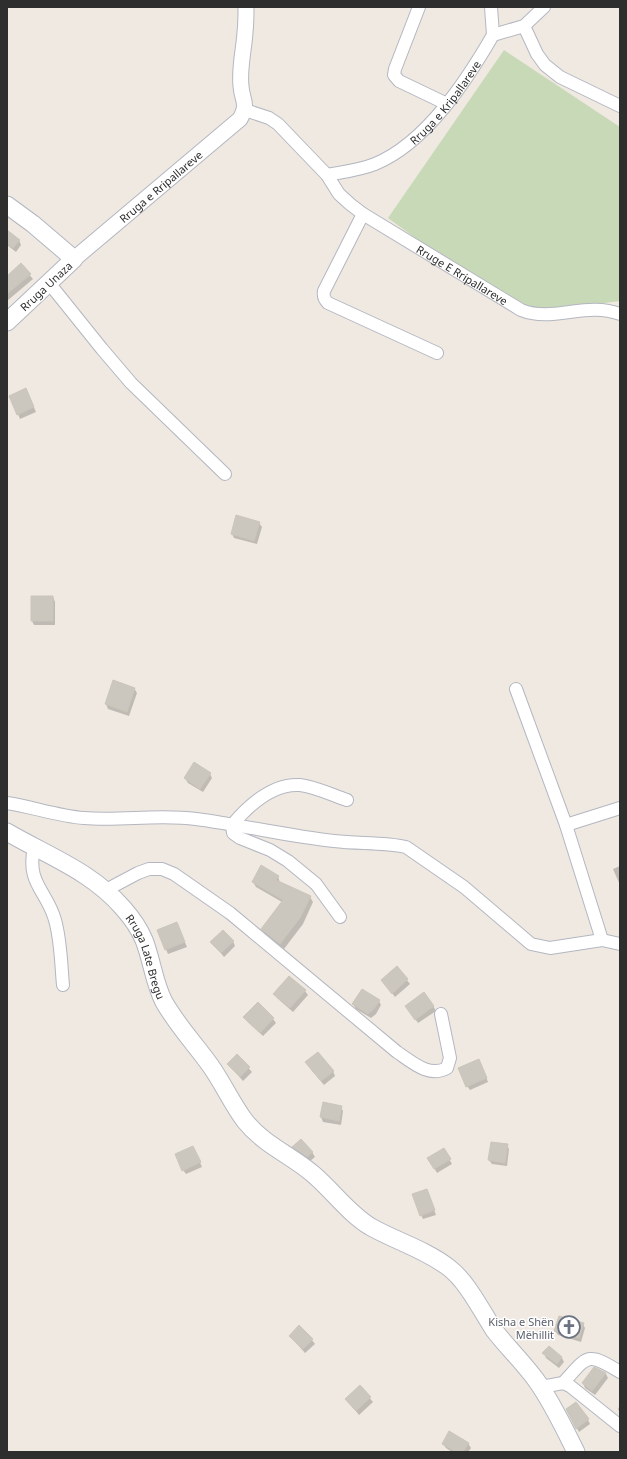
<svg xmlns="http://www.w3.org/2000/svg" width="627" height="1459" font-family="'Noto Sans',sans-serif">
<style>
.cemetery{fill:#c8d9b8}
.shadow{fill:#0003}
.building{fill:#cbc7bf;stroke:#cbc5ba}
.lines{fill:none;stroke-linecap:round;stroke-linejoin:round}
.minor-casing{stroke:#b4b7c1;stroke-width:14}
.tertiary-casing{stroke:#b4b7c1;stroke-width:17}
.secondary-casing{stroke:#b4b7c1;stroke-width:19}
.minor{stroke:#fff;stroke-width:12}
.tertiary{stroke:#fff;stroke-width:15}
.secondary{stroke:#fff;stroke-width:17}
.labels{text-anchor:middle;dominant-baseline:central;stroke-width:3;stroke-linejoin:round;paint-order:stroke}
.street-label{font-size:11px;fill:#2e2e2e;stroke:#fff}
.worship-label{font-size:11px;fill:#5b616d;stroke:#fff;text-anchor:end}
</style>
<rect width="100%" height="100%" fill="#efe9e1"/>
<path class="cemetery" d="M504,50L620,127V301L535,312L425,245L388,218Z"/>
<path class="shadow" d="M7,232L19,240L21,245L16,252L7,245Z
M21,265L33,279L7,301V278Z
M28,394L36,412L20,419L18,414Z
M259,523L262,527L257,544L234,538L232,534Z
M53,597L55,602V625H34L32,621Z
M134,688L137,693L129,716L108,709L106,704Z
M210,774L212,778L203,792L188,783L185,778Z
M620,866V885L613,869Z
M278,876L280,883L310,897L313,902L303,924L284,949L265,934L262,929L282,902L256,887L253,882Z
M179,928L187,947L168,954L158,931Z
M233,941L235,946L224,957L212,942Z
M397,967L410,984L395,997L382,980Z
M305,991L308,995L293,1012L277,998L275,994Z
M379,1001L381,1005L376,1014L371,1018L356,1009L353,1004Z
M258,1004L273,1019L276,1023L263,1036L247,1021L245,1017Z
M433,1006L436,1011L418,1023L409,1010Z
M237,1055L252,1072L243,1081L228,1064Z
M481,1064L488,1082L470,1090L467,1086Z
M309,1067L333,1071L335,1076L324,1085Z
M324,1103L341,1107L343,1111L341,1125L323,1122L321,1117Z
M507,1145L509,1149L507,1166L492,1164L489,1160Z
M294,1147L312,1152L315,1157L310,1161L296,1151Z
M444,1150L452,1164L437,1173L429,1159Z
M195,1151L202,1167L186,1174L183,1170Z
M427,1190L436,1215L423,1219L421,1215Z
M583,1324L585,1328L581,1342L558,1335L555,1331Z
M290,1336L312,1340L315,1344L305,1353Z
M549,1347L562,1358L564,1362L559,1368L546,1358L544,1353Z
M595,1368L606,1374L608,1378L595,1395L585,1388L583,1383Z
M360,1386L373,1402L359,1415L346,1399Z
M620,1405V1413L618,1409Z
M567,1410L588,1420L590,1424L579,1432Z
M468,1443L471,1448L468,1452H452L446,1448L443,1444Z"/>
<path class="building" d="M7,230L20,240L13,248L7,244Z
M21,263L31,274L7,294V276Z
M26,388L34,407L17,415L9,396Z
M236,515L260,522L254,541L231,534Z
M31,596H53V621H31Z
M113,680L135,688L127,712L105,704Z
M194,762L211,773L200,789L184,778Z
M261,865L279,876L276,880L311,896L300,918L280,944L261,929L283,900L252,882Z
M177,922L185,942L165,950L157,930Z
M223,930L234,941L221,953L210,942Z
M397,966L408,979L392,994L381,980Z
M289,976L306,990L290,1008L273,994Z
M362,989L380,1000L374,1009L368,1014L352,1004Z
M424,992L434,1006L415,1020L405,1006Z
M258,1002L274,1018L260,1033L243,1017Z
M318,1052L334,1071L321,1081L305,1062Z
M237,1054L250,1067L240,1077L227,1064Z
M479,1059L487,1078L466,1087L458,1068Z
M323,1102L342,1106L339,1121L320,1117Z
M301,1139L313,1152L307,1157L292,1147Z
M491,1142L508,1144L505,1163L488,1160Z
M193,1146L201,1162L182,1171L175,1154Z
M444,1148L451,1159L434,1169L427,1158Z
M427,1189L435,1210L420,1216L412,1194Z
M559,1316L584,1323L579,1338L554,1331Z
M299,1325L313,1339L303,1349L289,1336Z
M549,1346L562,1357L557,1364L542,1353Z
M594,1367L606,1373L592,1391L582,1383Z
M360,1385L371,1397L356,1411L345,1399Z
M576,1402L589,1419L576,1429L566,1409Z
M449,1431L469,1443L463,1452H456L442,1444Z"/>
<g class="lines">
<g class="minor-casing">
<g id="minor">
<path d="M419,7L395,69L394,75L399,81L447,104"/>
<path d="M491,7L493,35"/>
<path d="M524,26L537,54L545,65L560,77L620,106"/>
<path id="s1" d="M245,110L269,118L278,124L327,175L339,194L350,204L363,214L521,310C553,323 586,301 620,314"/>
<path id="s2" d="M327,175C343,172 360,170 375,164C426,143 467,80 493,35L524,26L544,7"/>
<path d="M363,214L324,291C323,296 324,299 328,303L437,353"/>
<path d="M49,283L102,349L131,383L225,474"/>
<path d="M516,689L566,825L602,940"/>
<path d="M7,803C33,807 58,816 84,818C121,821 159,814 196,819C242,825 288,836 334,841C358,844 383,842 406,847L464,887L531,944L550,948L602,940L620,944"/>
<path d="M566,825L620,808"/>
<path d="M34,848C26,883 47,891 55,920C61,941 61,964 63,985"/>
<path d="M106,890L138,873L149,869H162L174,874L230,913L397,1052C412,1062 429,1078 447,1068L450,1058L441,1014"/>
<path d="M340,917L316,884L288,861L270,850L240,838L233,833L232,825C248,806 272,783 300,785C316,787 332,795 347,800"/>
<path d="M563,1383C588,1356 586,1351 620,1372"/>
<path d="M541,1387L563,1383L570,1386L620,1426"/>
</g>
</g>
<g class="tertiary-casing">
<g id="tertiary">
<path id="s3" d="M74,259L240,119C249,103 242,101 241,86C239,68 244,50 245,32C246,24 246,15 246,7"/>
</g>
</g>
<g class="secondary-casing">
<g id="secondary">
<path d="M7,205L33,224L74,259L7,322"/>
<path id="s4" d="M7,832C48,856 91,871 123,908C131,917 139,928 144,940C152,960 154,983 164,1002C177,1025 195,1044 210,1065C223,1083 232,1104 245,1121C264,1145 291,1155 313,1174C333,1191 349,1214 371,1227C396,1241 424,1249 448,1267C467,1281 481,1310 494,1330C507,1347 523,1362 536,1380C552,1402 564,1428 576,1452"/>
</g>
</g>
<use href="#minor" class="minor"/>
<use href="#tertiary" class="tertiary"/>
<use href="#secondary" class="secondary"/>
</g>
<defs>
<g id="church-ring" transform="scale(1.15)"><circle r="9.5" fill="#fff" stroke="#6b7280" stroke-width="1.5"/><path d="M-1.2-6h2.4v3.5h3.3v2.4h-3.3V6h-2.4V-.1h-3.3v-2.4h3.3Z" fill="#6b7280"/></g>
</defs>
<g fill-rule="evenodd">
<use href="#church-ring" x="569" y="1327"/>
</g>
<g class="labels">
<g class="street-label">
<text stroke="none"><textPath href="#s2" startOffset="144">Rruga e Kripallareve</textPath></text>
<text stroke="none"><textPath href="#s3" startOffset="113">Rruga e Rripallareve</textPath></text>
<text stroke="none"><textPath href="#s1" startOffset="277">Rruge E Rripallareve</textPath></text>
<text transform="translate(46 286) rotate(-43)">Rruga Unaza</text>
<text stroke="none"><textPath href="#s4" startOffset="194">Rruga Late Bregu</textPath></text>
</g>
<g class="worship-label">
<text x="554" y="1321">Kisha e Shën<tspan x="554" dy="13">Mëhillit</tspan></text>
</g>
</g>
<rect width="627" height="1459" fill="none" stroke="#2e2e2e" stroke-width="16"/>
</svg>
